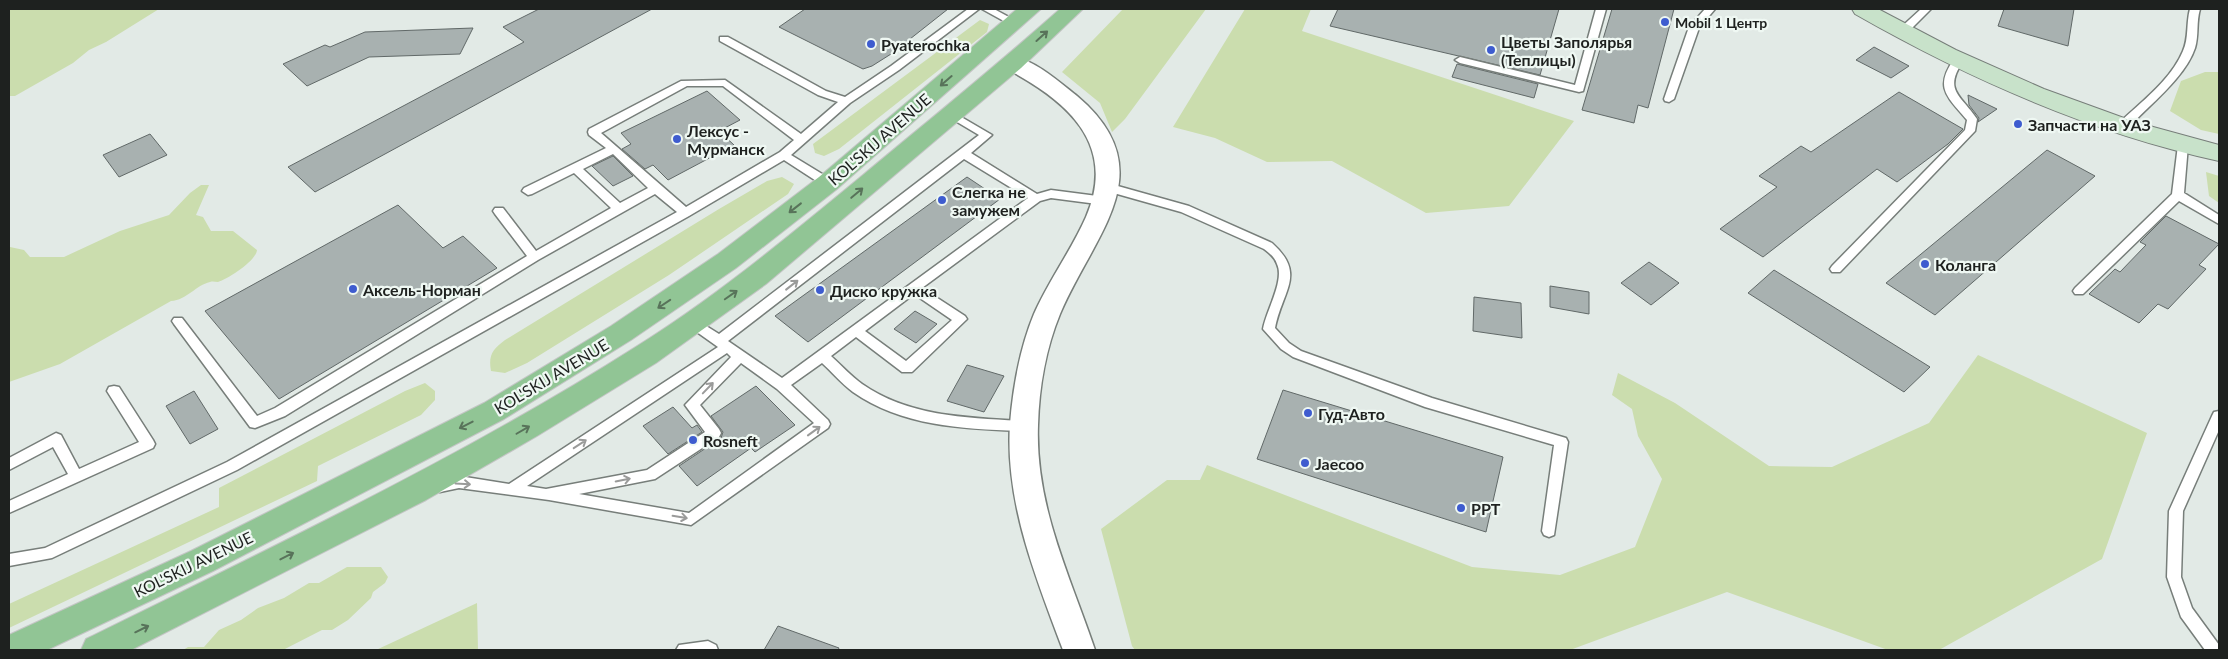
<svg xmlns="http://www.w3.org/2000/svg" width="2228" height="659" font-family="Lato,sans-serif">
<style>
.green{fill:#cbddae}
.building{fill:#a8b1b0;stroke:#616968}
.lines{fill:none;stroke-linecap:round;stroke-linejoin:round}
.lane-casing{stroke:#777e7a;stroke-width:3}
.street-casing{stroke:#777e7a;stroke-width:3}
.secondary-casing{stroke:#777e7a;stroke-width:2}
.primary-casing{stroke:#c4c5c5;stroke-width:2}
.lane{fill:#fff;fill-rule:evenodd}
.street{fill:#fff;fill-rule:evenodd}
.secondary{fill:#c8e2ca;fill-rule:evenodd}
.primary{fill:#91c595;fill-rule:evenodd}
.oneway{stroke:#58735a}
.oneway2{stroke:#9a9b9a}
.poi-dot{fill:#3e5ccf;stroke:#eff8f3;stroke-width:2}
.labels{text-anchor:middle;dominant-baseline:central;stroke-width:4.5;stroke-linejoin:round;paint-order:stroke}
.far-poi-label{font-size:14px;font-weight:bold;fill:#1e211f;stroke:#eff8f3;text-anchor:start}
.poi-label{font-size:16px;font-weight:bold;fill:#1e211f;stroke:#eff8f3;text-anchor:start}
.street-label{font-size:16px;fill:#1e211f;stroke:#eff8f3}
</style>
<rect width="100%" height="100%" fill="#e2eae6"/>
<path class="green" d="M9,9H159L106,42L89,50L73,63L15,96H9Z
M1123,9H1206L1125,119L1112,132L1100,103L1062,72Z
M1245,9H1311L1302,31L1574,121L1509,206L1426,213L1332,161L1267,162L1215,138L1173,127Z
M980,20L989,24L987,32L839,149L824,156L815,153L813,144Z
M2205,72H2219V134L2201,130L2170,111L2181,81Z
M2206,172L2219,176V203L2209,196Z
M782,177L794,184L788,194L669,275L527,363L505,373L491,371C488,355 493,349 505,340L719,209L767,181Z
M201,185H209L196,215L203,217L211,231H233L257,250C256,261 228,279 218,282C215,282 213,281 210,282C196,285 187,300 171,301L60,364L9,382V241L10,247L24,250L30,257H64L120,231L169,215L190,193Z
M1978,355L2147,433L2102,559L1939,650H1888L1727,592L1570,650H1135L1132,646L1101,529L1167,480H1200L1207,465L1472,567L1560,575L1635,547L1662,479L1638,436L1632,409L1612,395L1618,373L1675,403L1769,466L1832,467L1929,423Z
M425,383L435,391V400L421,415L318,466L317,481L9,628V604L219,507V488L405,391Z
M347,567H381L388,577L385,583L373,592L371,598L348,620L332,630H322L283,650H183L188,647H204L219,630L241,620L258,608L284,598L309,583H319Z
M477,603L478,650H376Z"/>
<path class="building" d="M539,9H652L315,192L288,167L524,42L503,27Z
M805,9H948L891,54L872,66L863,69L779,27Z
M1338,9H1559L1540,75L1330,26Z
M1612,9H1674L1648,108L1638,105L1634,123L1582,110Z
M2004,9H2074L2068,46L1998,26Z
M473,28L460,54L369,57L307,86L283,64L325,45L330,47L365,32Z
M1874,47L1909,66L1891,78L1856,60Z
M1457,64L1538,84L1534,98L1452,77Z
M707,91L740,120L719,131L734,145L668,180L653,165L645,169L622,149L631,144L621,133Z
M1899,92L1963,129L1948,144L1897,182L1877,169L1763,257L1720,229L1777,187L1759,176L1801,146L1811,152Z
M1968,95L1997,109L1978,122L1979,118L1969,105Z
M150,134L167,155L119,177L103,155Z
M2047,150L2095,176L1935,315L1886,283Z
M613,156L633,176L613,186L592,166Z
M967,177L1000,199L808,342L775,316Z
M398,205L443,248L463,236L497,268L279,399L205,311Z
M2166,216L2219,244L2199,265L2206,269L2168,309L2158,304L2139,323L2089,294L2115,269L2120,272L2146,245L2140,242Z
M1649,262L1679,283L1651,305L1621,283Z
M1774,270L1930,367L1904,392L1748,293Z
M1550,286L1589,292V314L1550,307Z
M1474,297L1521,303L1522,338L1473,331Z
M915,311L937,324L916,343L894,329Z
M967,365L1004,376L984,412L947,401Z
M756,386L795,425L755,452L751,448L697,486L679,466L721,438L723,432L711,416Z
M1283,390L1503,457L1486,532L1257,459Z
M194,391L218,429L190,444L166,406Z
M673,407L692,428L697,425L702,432L668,454L643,426Z
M778,626L839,648L838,650H764Z"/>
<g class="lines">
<g class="lane-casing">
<path id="lane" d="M968,9H979L899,70L850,103L791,155L832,180L834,183L832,186H824L784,160L689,216L237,470L52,558L9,566V554L45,548L227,462L677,212L655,194L538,260L285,416L255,428L250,427L174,324L172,321L174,318H182L257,416L275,408L527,256L495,214L493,211L495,208H503L536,251L611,208L574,173L532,194L528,195L522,191L524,188L606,148L589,135L588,132L589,129L681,81L725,80L801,134L838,102L818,95L720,41V37H728L826,91L845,97L891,66ZM687,86H723L794,140L780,152L686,207L601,133ZM613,154L648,188L620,203L583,169Z
M982,9H994L1020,23L1019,25H1011Z
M1596,9H1606L1583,91L1579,92L1460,63L1455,60L1460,57L1575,85Z
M1705,9H1715L1699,28L1674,99L1669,102L1665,101L1664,99L1689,27Z
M1921,9H1931L1906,34H1898V30Z
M2190,9H2200C2196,22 2199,35 2195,48C2185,78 2148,106 2127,129H2119L2118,126L2119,123C2141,102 2171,80 2183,51C2189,38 2186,23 2190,9Z
M1958,58L1963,61C1943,91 1961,95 1977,119L1975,131L1840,272H1832L1830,269L1832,266L1965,130L1967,120C1947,96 1934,88 1954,59Z
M951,111L992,135L971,153L1037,194L1051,190L1105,197L1111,201L1105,205L1051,198L1040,201L922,288L965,316L967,319L912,372H902L856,337L831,356C841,365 851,376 862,384C909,417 969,418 1024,421L1029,422L1031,426L1029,430L1024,431C965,429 903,427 853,392C841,383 832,372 822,363L791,385L828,420L830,424L828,428L691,525L549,500L459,488L440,492L435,490L433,486L435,482L459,476L509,484L718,347L687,325L685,322L687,319H695L719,334L979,135L947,116L946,114L947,112ZM964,159L1028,198L782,378L728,341ZM914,294L952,320L906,361L865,331ZM727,353L731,357L685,405L705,432L647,470L546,489L527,486ZM741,363L777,389L814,423L689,513L579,494L655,479L719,437L721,433L719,429L700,405Z
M2183,141L2188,145L2184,193L2219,215V224L2179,201L2083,294H2075L2073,291L2075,288L2172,194L2178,145Z
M1107,183L1189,206L1272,243C1307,274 1282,291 1275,328L1289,343L1301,351L1432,398L1566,438L1568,442L1554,535L1549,537L1544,535L1542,531L1554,445L1425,407L1293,357L1281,349L1263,329C1266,311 1285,280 1277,264C1275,257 1269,253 1264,249L1181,212L1103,190L1101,187Z
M114,386L119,387L153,440L155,444L153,448L9,513V501L68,474L53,447L9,470V458L56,433L61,435L79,469L139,442L107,391L109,387Z
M2219,411V430L2183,511L2181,577L2192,608L2219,645V650H2205L2181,617L2167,577L2169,511L2212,416L2214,412Z
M708,641L716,645L718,650H676L679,645Z"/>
</g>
<g class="street-casing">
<path id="street" d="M1013,56C1037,62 1058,81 1077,96C1166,171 1093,235 1060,314C1046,348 1039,388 1038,425C1035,506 1070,576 1095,650H1063C1036,578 1005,503 1010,424C1013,387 1020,348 1034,314C1049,280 1071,251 1086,217C1118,143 1066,100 1005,68L1002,63L1005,58Z"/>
</g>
<g class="secondary-casing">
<path id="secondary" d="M1852,9H1878L1956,50L2044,89L2135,122L2219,145V161C2091,133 1969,79 1855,14Z"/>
</g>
<g class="primary-casing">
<path id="primary" d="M1017,9H1041L837,189L736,268L631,340L504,419L213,571L47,650H9V635L191,551L484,403L611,326L718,254L819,177Z
M1060,9H1083L1021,68L766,284L656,363L537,436L426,500L131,650H81L86,639C272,547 459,459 634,348C716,297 789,236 863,175C929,120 996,66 1060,9Z"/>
</g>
<use href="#lane" class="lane"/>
<use href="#street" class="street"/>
<use href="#secondary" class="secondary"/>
<use href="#primary" class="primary"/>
</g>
<defs><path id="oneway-shaft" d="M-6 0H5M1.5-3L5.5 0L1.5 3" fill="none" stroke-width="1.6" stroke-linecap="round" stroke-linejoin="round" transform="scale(1.25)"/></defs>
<g class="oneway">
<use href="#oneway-shaft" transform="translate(1042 36) rotate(-42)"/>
<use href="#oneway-shaft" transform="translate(946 81) rotate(139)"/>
<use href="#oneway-shaft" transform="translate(857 193) rotate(-40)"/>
<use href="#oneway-shaft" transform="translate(795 208) rotate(142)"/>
<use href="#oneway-shaft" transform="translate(731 295) rotate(-35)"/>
<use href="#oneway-shaft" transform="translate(664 304) rotate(146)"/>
<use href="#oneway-shaft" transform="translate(466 425) rotate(153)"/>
<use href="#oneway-shaft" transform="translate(523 430) rotate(-30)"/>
<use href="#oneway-shaft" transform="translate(287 556) rotate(-27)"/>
<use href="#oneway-shaft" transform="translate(142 629) rotate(-26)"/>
</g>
<g class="oneway2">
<use href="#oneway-shaft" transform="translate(792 285) rotate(-38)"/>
<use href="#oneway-shaft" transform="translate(708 388) rotate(-46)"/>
<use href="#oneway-shaft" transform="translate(814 431) rotate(-36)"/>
<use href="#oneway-shaft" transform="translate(580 444) rotate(-33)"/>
<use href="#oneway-shaft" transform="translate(623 480) rotate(-11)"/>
<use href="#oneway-shaft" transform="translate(463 484) rotate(3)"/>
<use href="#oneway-shaft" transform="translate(680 517) rotate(9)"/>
</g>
<g class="poi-dot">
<circle cx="1665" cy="22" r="5"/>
<circle cx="871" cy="44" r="5"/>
<circle cx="1491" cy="50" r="5"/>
<circle cx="2018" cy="124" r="5"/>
<circle cx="677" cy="139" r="5"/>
<circle cx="942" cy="200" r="5"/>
<circle cx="1925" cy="264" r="5"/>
<circle cx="353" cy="289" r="5"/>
<circle cx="820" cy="290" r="5"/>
<circle cx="1308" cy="413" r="5"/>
<circle cx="693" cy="440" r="5"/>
<circle cx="1305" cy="463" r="5"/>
<circle cx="1461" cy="508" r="5"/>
</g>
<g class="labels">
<g class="far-poi-label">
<text x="1675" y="22">Mobil 1 Центр</text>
</g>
<g class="poi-label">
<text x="1501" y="41">Цветы Заполярья<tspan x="1501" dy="18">(Теплицы)</tspan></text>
<text x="881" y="44">Pyaterochka</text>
<text x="2028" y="124">Запчасти на УАЗ</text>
<text x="687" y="130">Лексус -<tspan x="687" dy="18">Мурманск</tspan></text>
<text x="952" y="191">Слегка не<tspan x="952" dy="18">замужем</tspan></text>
<text x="1935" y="264">Коланга</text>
<text x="363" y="289">Аксель-Норман</text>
<text x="830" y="290">Диско кружка</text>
<text x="1318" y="413">Гуд-Авто</text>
<text x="703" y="440">Rosneft</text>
<text x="1315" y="463">Jaecoo</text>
<text x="1471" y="508">РРТ</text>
</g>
<g class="street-label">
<text transform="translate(879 139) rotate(-41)">KOL'SKIJ AVENUE</text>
<text transform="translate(551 376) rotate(-31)">KOL'SKIJ AVENUE</text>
<text transform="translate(193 564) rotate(-26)">KOL'SKIJ AVENUE</text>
</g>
</g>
<rect width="2228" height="659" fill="none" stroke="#1e211f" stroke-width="20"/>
</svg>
